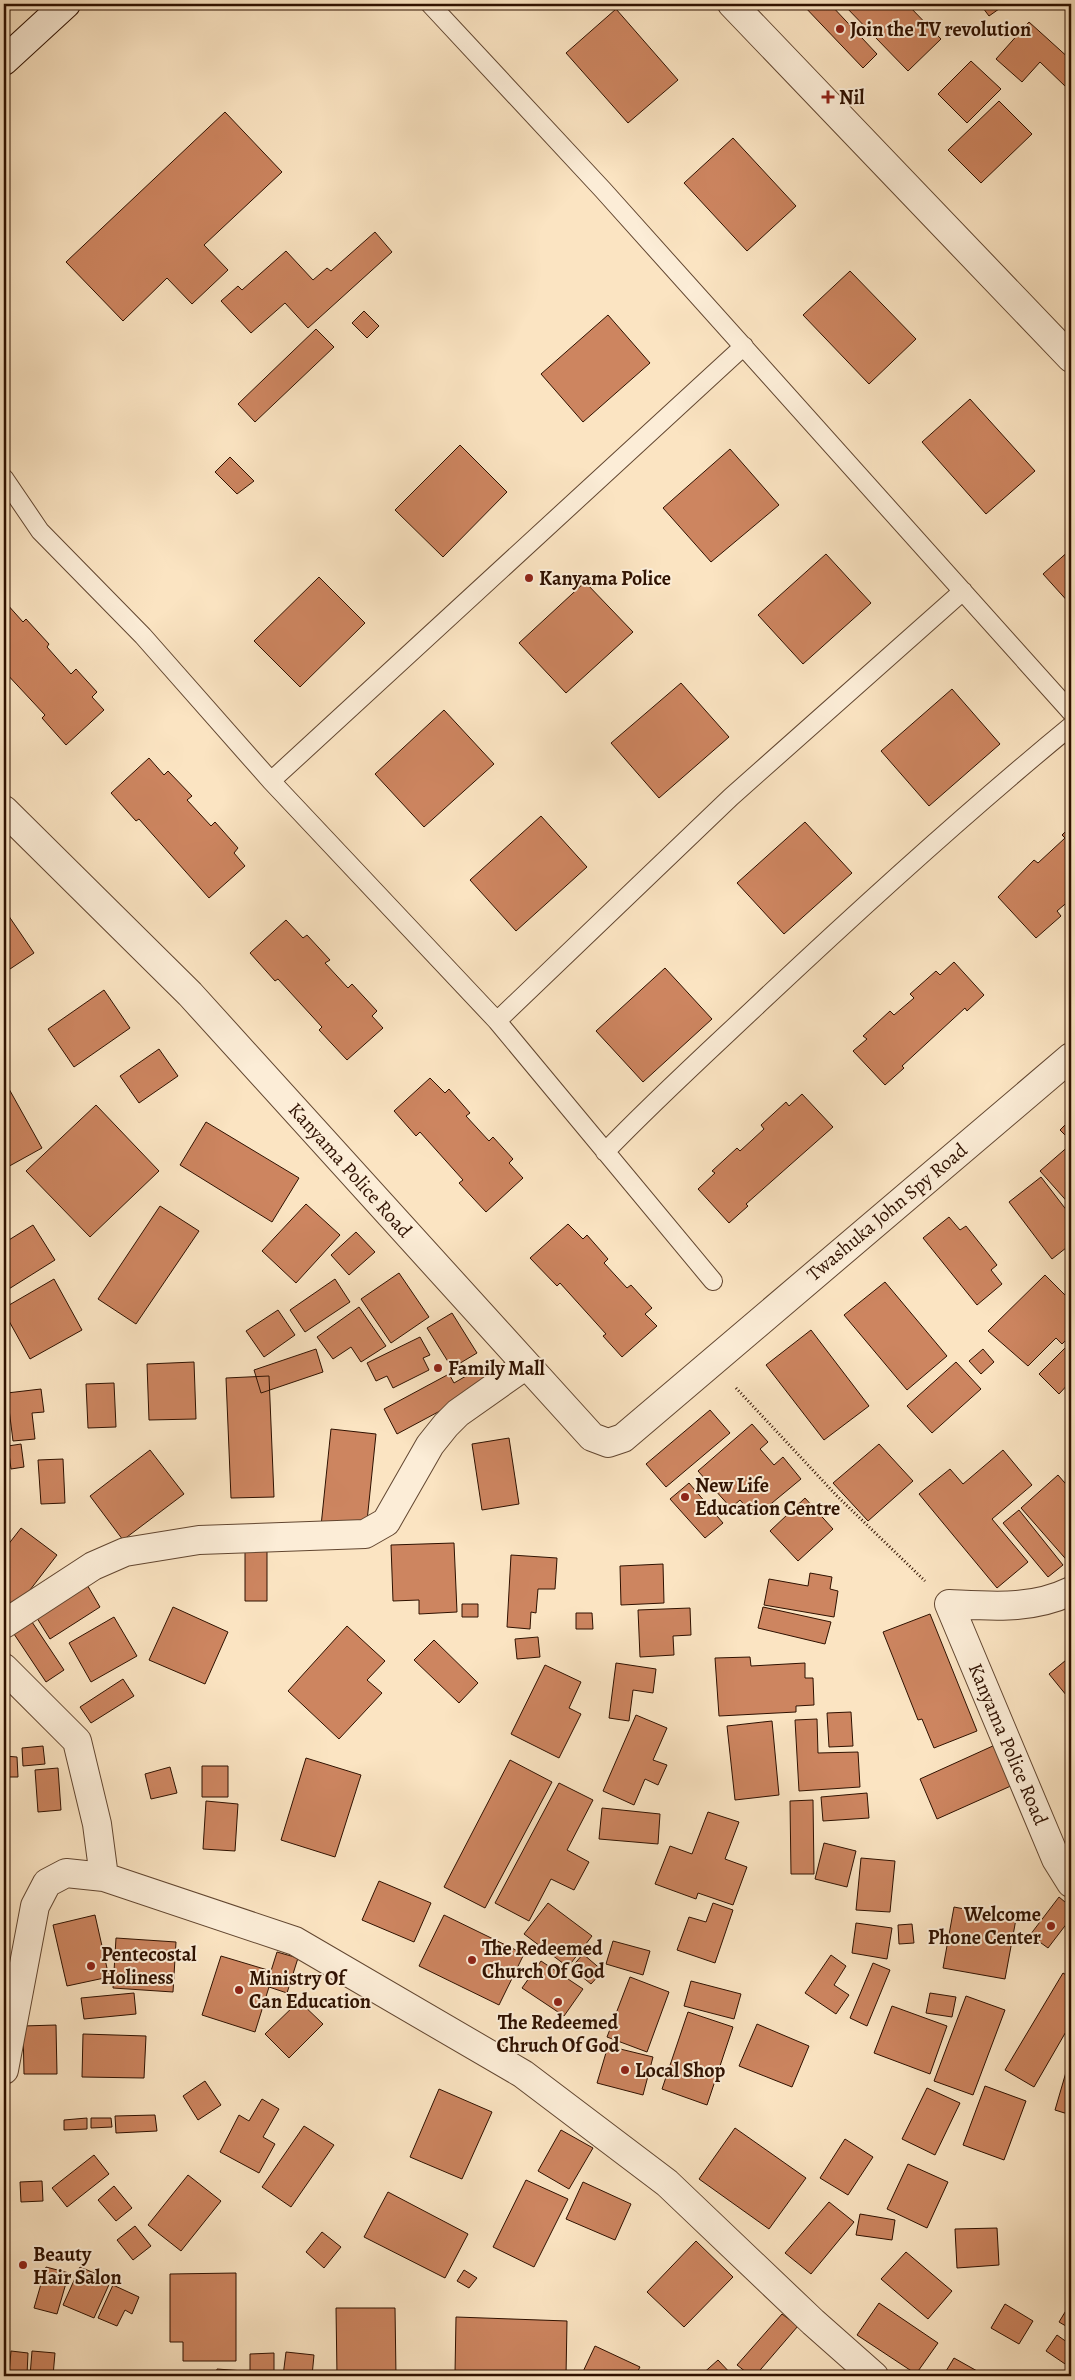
<svg xmlns="http://www.w3.org/2000/svg" width="1075" height="2380" font-family="Alegreya,serif">
<style>
.building{fill:#cd8560;stroke:#2f1100}
.lines{fill:none;stroke-linecap:round;stroke-linejoin:round}
.lane-casing{stroke:#624630;stroke-width:20}
.street-casing{stroke:#624630;stroke-width:30}
.secondary-casing{stroke:#2f1100;stroke-width:30}
.path{stroke:#2f1100;stroke-width:3;stroke-dasharray:1 2.5;stroke-linecap:butt}
.lane{stroke:#fcedd7;stroke-width:18}
.street{stroke:#fcedd7;stroke-width:28}
.secondary{stroke:#fcedd7;stroke-width:28}
.poi-dot{fill:#8f2418;stroke:#fcedd7;stroke-width:2}
.labels{text-anchor:middle;dominant-baseline:central;stroke-width:4;stroke-linejoin:round;paint-order:stroke}
.poi-label{font-size:20px;font-weight:bold;fill:#2f1100;stroke:#fcedd7;text-anchor:start}
.street-label{font-size:20px;fill:#2f1100;stroke:#fcedd7}
</style>
<rect width="100%" height="100%" fill="#fbe4c2"/>
<filter id="stains"><feTurbulence type="fractalNoise" baseFrequency=".004" numOctaves="4"/><feColorMatrix values="0 0 0 0 .2 0 0 0 0 .09 0 0 0 0 .02 0 0 0 .5 -.17"/></filter>
<radialGradient id="worn" r=".72"><stop offset=".6" stop-color="#630" stop-opacity="0"/><stop offset="1" stop-color="#630" stop-opacity=".3"/></radialGradient>
<path class="building" d="M802,4H830L877,54L863,68Z
M843,4H907L941,39L908,71Z
M980,4H1006L989,16Z
M616,9L678,80L628,123L566,53Z
M1029,22L1071,60V81L1066,87L1040,62L1022,82L996,59Z
M971,61L1001,89L967,123L938,94Z
M999,101L1032,134L981,183L948,150Z
M225,112L282,172L204,245L228,270L192,304L167,278L123,321L66,262Z
M733,138L796,206L747,251L684,183Z
M375,232L392,252L308,328L285,303L251,333L221,301L238,286L242,290L286,251L313,280L327,268L331,271Z
M850,271L916,339L869,384L803,315Z
M364,311L379,326L367,338L352,323Z
M608,315L650,363L583,422L541,374Z
M316,329L334,347L255,422L238,404Z
M970,399L1035,471L986,514L922,442Z
M460,445L507,492L443,557L395,510Z
M730,449L779,505L711,562L663,508Z
M230,457L254,481L237,494L215,472Z
M1071,549V605L1043,574Z
M826,554L871,603L803,664L758,615Z
M319,577L365,623L300,687L254,641Z
M585,582L633,632L566,693L519,643Z
M6,603L23,622L26,619L49,644L47,647L71,674L76,669L97,692L92,697L104,710L66,745L42,718L45,715L4,671V604Z
M681,683L729,737L659,798L611,743Z
M952,689L1000,744L929,806L881,751Z
M444,710L494,764L424,827L375,774Z
M149,758L164,775L168,771L192,796L187,800L211,826L215,822L238,848L234,853L245,866L209,898L139,819L136,821L111,793Z
M541,816L587,867L516,931L470,880Z
M805,822L852,873L784,934L737,883Z
M1071,826V899L1057,911L1061,916L1036,938L998,897L1034,860L1038,863L1065,838L1062,835Z
M4,909L34,953L4,973Z
M286,920L303,938L307,935L330,960L325,963L348,988L352,984L377,1011L372,1016L383,1028L347,1060L319,1030L322,1027L278,979L275,981L250,953Z
M954,962L984,995L967,1011L965,1008L902,1066L904,1068L885,1085L853,1051L867,1039L863,1036L890,1011L894,1015L914,998L910,994L936,971L940,975Z
M665,968L712,1019L643,1082L596,1031Z
M104,990L130,1028L74,1067L48,1029Z
M159,1049L178,1076L139,1103L120,1076Z
M430,1078L445,1093L449,1089L470,1113L466,1116L489,1141L493,1137L513,1159L509,1163L523,1178L486,1212L459,1183L463,1180L420,1132L416,1136L394,1111Z
M4,1080L42,1148L4,1169Z
M802,1094L833,1127L746,1204L748,1206L729,1223L698,1189L715,1173L712,1171L737,1148L740,1151L764,1129L761,1125L786,1102L789,1106Z
M96,1105L159,1171L90,1237L26,1171Z
M206,1122L299,1178L272,1222L180,1165Z
M1068,1122L1071,1125L1070,1140L1060,1130Z
M1071,1144V1206L1040,1171Z
M1041,1177L1071,1216V1244L1052,1259L1009,1202Z
M306,1204L340,1235L296,1283L262,1251Z
M160,1206L199,1231L136,1324L98,1299Z
M949,1217L960,1230L966,1226L997,1265L991,1270L1002,1284L977,1305L923,1238Z
M568,1224L583,1239L587,1235L608,1259L604,1263L627,1288L631,1285L652,1308L645,1314L657,1326L622,1357L603,1336L606,1334L560,1283L557,1286L530,1258Z
M33,1225L55,1260L4,1292V1243Z
M356,1232L375,1252L349,1275L331,1255Z
M399,1273L429,1317L391,1343L361,1299Z
M1045,1275L1071,1301V1335L1062,1344L1056,1338L1028,1366L988,1331Z
M54,1279L82,1330L30,1359L4,1312V1308Z
M335,1279L350,1302L305,1332L290,1310Z
M885,1282L947,1356L907,1390L844,1315Z
M359,1307L386,1346L361,1362L351,1347L333,1359L317,1337Z
M278,1310L295,1335L264,1357L246,1331Z
M452,1313L477,1353L452,1368L427,1328Z
M811,1330L869,1406L824,1440L766,1365Z
M420,1337L430,1355L423,1358L429,1370L393,1388L387,1376L376,1381L367,1363Z
M1071,1342V1381L1059,1394L1039,1374Z
M316,1349L323,1372L261,1393L254,1370Z
M983,1349L994,1362L981,1374L969,1361Z
M194,1362L196,1419L149,1420L147,1364Z
M956,1362L981,1389L932,1433L907,1406Z
M485,1365L494,1382L397,1434L384,1409L449,1374L454,1383Z
M269,1376L274,1497L231,1498L226,1378Z
M114,1383L116,1427L88,1428L86,1384Z
M41,1389L44,1412L32,1413L35,1439L13,1441L7,1393Z
M710,1410L730,1433L666,1487L646,1464Z
M752,1424L768,1442L760,1449L774,1465L783,1457L801,1479L755,1517L740,1500L731,1508L698,1471Z
M331,1429L376,1434L366,1531L321,1526Z
M509,1438L519,1504L482,1510L472,1444Z
M4,1442L7,1481H4Z
M21,1444L24,1467L11,1469L8,1446Z
M879,1444L913,1481L868,1521L833,1483Z
M150,1450L184,1494L123,1540L90,1496Z
M1003,1450L1032,1485L992,1519L1028,1562L997,1588L919,1494L950,1469L963,1484Z
M63,1459L65,1503L41,1504L38,1460Z
M1058,1475L1071,1490V1565L1021,1508Z
M689,1483L723,1523L705,1538L670,1499Z
M805,1498L833,1529L798,1561L770,1531Z
M1019,1510L1063,1565L1048,1577L1003,1523Z
M21,1528L57,1555L13,1612L4,1605V1550Z
M454,1543L457,1612L419,1614V1600L393,1601L391,1545Z
M245,1545H267V1601H245Z
M511,1555L557,1558L555,1589H538L536,1613L531,1612L530,1629L507,1627Z
M663,1564L664,1603L621,1605L620,1566Z
M810,1573L832,1577L830,1589L838,1591L834,1617L764,1605L769,1579L808,1586Z
M86,1583L100,1607L50,1639L35,1615Z
M462,1604H478V1617H462Z
M173,1607L228,1632L205,1684L149,1660Z
M763,1607L831,1622L825,1644L758,1628Z
M690,1608L691,1635L673,1636L674,1655L640,1657L638,1610Z
M576,1613H592L593,1629H576Z
M930,1614L977,1731L934,1748L922,1719L918,1720L883,1632Z
M114,1617L137,1656L91,1682L69,1643Z
M32,1622L64,1670L46,1682L14,1634Z
M347,1626L385,1661L367,1680L382,1693L339,1739L288,1691Z
M538,1637L540,1657L517,1659L515,1639Z
M434,1640L478,1683L459,1703L414,1660Z
M1071,1656V1701L1049,1674Z
M750,1657L751,1666L805,1663V1678H813L814,1705L796,1706V1712L719,1716L715,1658Z
M616,1663L656,1669L653,1693L633,1690L629,1721L609,1718Z
M545,1665L581,1682L569,1708L581,1714L559,1758L511,1734Z
M123,1679L134,1696L91,1723L80,1707Z
M851,1712L853,1746L829,1747L827,1713Z
M636,1715L667,1728L653,1760L667,1765L658,1785L645,1779L634,1805L603,1791Z
M817,1719L818,1753L858,1752L860,1787L799,1791L795,1720Z
M772,1721L779,1795L735,1800L727,1726Z
M995,1745L1013,1785L937,1819L920,1779Z
M43,1746L45,1764L23,1766L22,1748Z
M4,1756L17,1757L18,1777H4Z
M306,1758L361,1775L335,1857L281,1840Z
M510,1760L552,1782L485,1908L444,1887Z
M202,1766H228V1797H202Z
M170,1767L177,1793L151,1799L145,1774Z
M58,1768L61,1810L38,1812L35,1770Z
M4,1783H7V1795H4Z
M559,1783L593,1800L567,1850L589,1862L574,1890L551,1879L529,1921L495,1903Z
M867,1793L869,1818L823,1821L821,1797Z
M813,1800L814,1874H791L790,1801Z
M206,1801L238,1804L235,1851L203,1849Z
M602,1808L660,1814L658,1844L599,1839Z
M708,1812L739,1822L725,1859L747,1867L733,1905L698,1893L696,1899L655,1884L670,1846L692,1854Z
M824,1843L856,1851L847,1887L815,1879Z
M861,1858L895,1861L890,1912L856,1910Z
M379,1881L431,1903L414,1942L362,1920Z
M1059,1897L1071,1907V1918L1048,1948L1030,1935Z
M548,1903L592,1936L568,1967L524,1934Z
M713,1903L733,1910L715,1963L677,1950L689,1917L706,1922Z
M954,1907L1016,1919L1005,1979L943,1968Z
M95,1915L109,1977L67,1986L53,1925Z
M444,1915L524,1954L499,2005L419,1966Z
M856,1923L892,1928L887,1959L852,1953Z
M912,1924L914,1943L899,1944L898,1925Z
M116,1938L176,1942L173,1992L113,1988Z
M613,1941L650,1951L643,1975L606,1964Z
M277,1952L298,1958L287,1993L269,1987L255,2032L202,2015L221,1956L271,1971Z
M583,1954L603,1971L591,1984L571,1968Z
M831,1955L846,1966L834,1985L849,1995L836,2014L805,1993Z
M541,1961L583,1989L564,2016L522,1988Z
M873,1963L890,1970L867,2026L850,2018Z
M1063,1973L1071,1978V2023L1034,2087L1005,2070Z
M630,1977L669,1992L647,2052L607,2037Z
M691,1981L741,1994L734,2019L684,2006Z
M134,1993L136,2014L84,2019L81,1998Z
M930,1993L956,1997L952,2017L926,2013Z
M966,1996L1005,2010L973,2095L934,2081Z
M299,2001L323,2024L289,2058L265,2034Z
M892,2006L947,2026L930,2074L874,2053Z
M688,2012L733,2027L707,2105L662,2089Z
M757,2024L809,2046L792,2087L739,2066Z
M56,2025L57,2074H24L23,2026Z
M83,2034L146,2036L144,2078L82,2077Z
M608,2046L653,2057L643,2095L597,2083Z
M1071,2055V2115L1055,2110Z
M205,2081L221,2105L198,2120L183,2096Z
M985,2086L1026,2101L1004,2160L963,2145Z
M927,2088L960,2103L935,2155L902,2139Z
M439,2089L492,2112L462,2179L410,2157Z
M262,2099L279,2109L263,2137L275,2144L259,2173L220,2152L239,2115L249,2121Z
M115,2116L155,2115L157,2131L116,2133Z
M87,2118V2129L64,2130V2120Z
M91,2118H111L112,2127L91,2128Z
M304,2126L334,2145L291,2207L262,2187Z
M735,2128L806,2178L769,2229L699,2179Z
M561,2130L593,2148L569,2189L538,2171Z
M845,2139L873,2157L848,2195L820,2178Z
M94,2155L109,2174L67,2207L52,2188Z
M908,2164L948,2182L927,2228L887,2209Z
M188,2175L221,2201L181,2251L148,2225Z
M526,2180L568,2199L534,2267L493,2247Z
M42,2181L43,2201L21,2202L20,2182Z
M583,2182L631,2204L615,2240L566,2219Z
M114,2186L132,2208L116,2221L98,2200Z
M388,2192L468,2234L445,2278L364,2237Z
M829,2202L854,2222L811,2274L785,2253Z
M860,2214L895,2220L892,2240L856,2235Z
M135,2226L151,2246L133,2260L117,2240Z
M997,2228L999,2265L957,2268L955,2229Z
M322,2232L341,2247L324,2268L306,2252Z
M696,2241L733,2277L684,2327L647,2292Z
M906,2252L952,2291L928,2319L881,2279Z
M46,2267L69,2273L57,2314L34,2308Z
M80,2267L111,2280L94,2318L63,2305Z
M464,2270L477,2278L469,2288L457,2281Z
M236,2273V2361H183V2342H170V2274Z
M113,2285L139,2297L132,2314L125,2310L117,2326L98,2318Z
M879,2303L938,2343L916,2374L857,2335Z
M1005,2304L1033,2321L1019,2344L991,2328Z
M1070,2304L1071,2305V2329L1059,2322Z
M336,2308H395L396,2376H337Z
M782,2314L798,2326L755,2376H751L737,2365Z
M456,2317L567,2321L566,2376L455,2373Z
M1057,2335L1071,2345V2368L1046,2351Z
M595,2346L640,2367L635,2376H581Z
M11,2351L28,2353L27,2375L9,2373Z
M32,2351L55,2353L53,2376H30Z
M286,2352L314,2355L312,2376H283Z
M274,2353V2376H250V2354Z
M954,2358L986,2376H943Z
M718,2360L733,2376H700Z
M217,2369L244,2371V2376H216Z"/>
<g class="lines">
<g class="lane-casing">
<path id="lane" d="M430,4L603,190L1071,712
M4,478L40,531L143,636L271,781L497,1021L713,1281
M271,781L744,346
M497,1021L731,797L963,591
M605,1152C656,1099 710,1050 763,1000C863,906 965,813 1071,726"/>
</g>
<g class="street-casing">
<path id="street" d="M732,4L1071,358
M4,810L190,994L592,1437L608,1443L623,1438L1071,1057
M1071,1591C1032,1610 992,1606 949,1604L1056,1859L1071,1883
M4,1624L93,1566L125,1552L199,1540L365,1534L386,1522L430,1445L446,1425L458,1413L526,1365
M4,1668L77,1741L97,1824L104,1877
M4,2070L35,1906L47,1883L66,1873L104,1877L295,1941L523,2074L667,2183L813,2322L874,2376"/>
</g>
<g class="secondary-casing">
<path id="secondary" d="M4,61L66,4"/>
</g>
<path class="path" d="M736,1388L836,1495L925,1581"/>
<use href="#lane" class="lane"/>
<use href="#street" class="street"/>
<use href="#secondary" class="secondary"/>
</g>
<g class="poi-dot">
<circle cx="840" cy="29" r="5"/>
<path d="M825.5 89.5h5v5h5v5h-5v5h-5v-5h-5v-5h5z"/>
<circle cx="529" cy="578" r="5"/>
<circle cx="438" cy="1368" r="5"/>
<circle cx="685" cy="1497" r="5"/>
<circle cx="1051" cy="1926" r="5"/>
<circle cx="472" cy="1960" r="5"/>
<circle cx="91" cy="1966" r="5"/>
<circle cx="239" cy="1990" r="5"/>
<circle cx="558" cy="2002" r="5"/>
<circle cx="625" cy="2070" r="5"/>
<circle cx="23" cy="2265" r="5"/>
</g>
<g class="labels">
<g class="poi-label">
<text x="850" y="29">Join the TV revolution</text>
<text x="839" y="97">Nil</text>
<text x="539" y="578">Kanyama Police</text>
<text x="448" y="1368">Family Mall</text>
<text x="695" y="1485">New Life<tspan x="695" dy="23">Education Centre</tspan></text>
<text x="1041" y="1914" text-anchor="end">Welcome<tspan x="1041" dy="23">Phone Center</tspan></text>
<text x="482" y="1948">The Redeemed<tspan x="482" dy="23">Church Of God</tspan></text>
<text x="101" y="1954">Pentecostal<tspan x="101" dy="23">Holiness</tspan></text>
<text x="249" y="1978">Ministry Of<tspan x="249" dy="23">Can Education</tspan></text>
<text x="558" y="2022" text-anchor="middle">The Redeemed<tspan x="558" dy="23">Chruch Of God</tspan></text>
<text x="635" y="2070">Local Shop</text>
<text x="33" y="2254">Beauty<tspan x="33" dy="23">Hair Salon</tspan></text>
</g>
<g class="street-label">
<text transform="translate(350 1170) rotate(48)">Kanyama Police Road</text>
<text transform="translate(887 1212) rotate(-40)">Twashuka John Spy Road</text>
<text transform="translate(1008 1744) rotate(67)">Kanyama Police Road</text>
</g>
</g>
<rect width="1075" height="2380" fill="none" stroke="#fbe4c2" stroke-width="20"/>
<rect x="5" y="5" width="1065" height="2370" fill="none" stroke="#2f1100" stroke-width="2.5"/>
<rect x="10" y="10" width="1055" height="2360" fill="none" stroke="#2f1100"/>
<rect width="100%" height="100%" filter="url(#stains)"/>
<rect width="100%" height="100%" fill="url(#worn)"/>
</svg>
